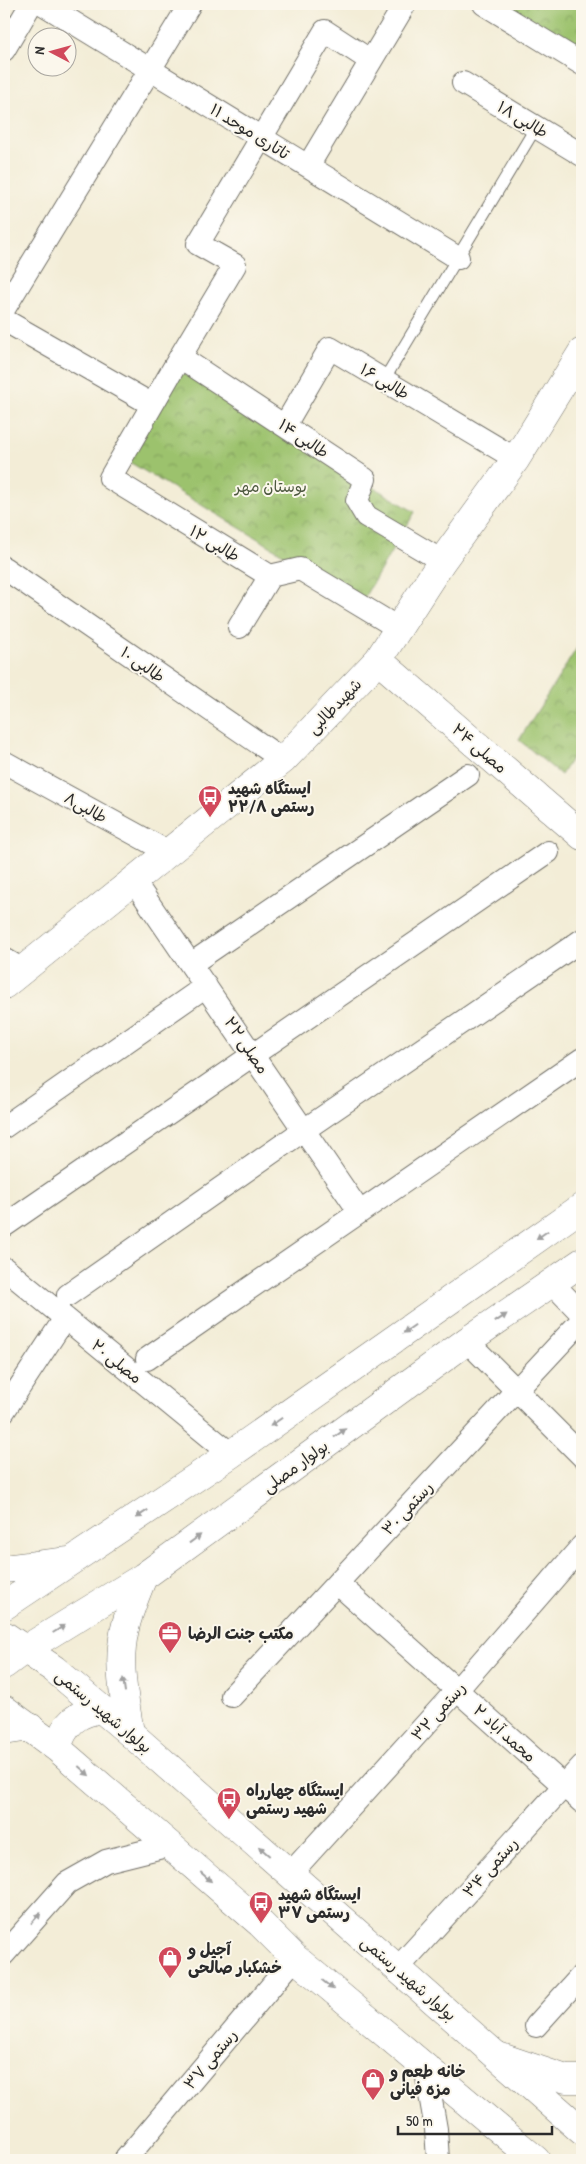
<svg xmlns="http://www.w3.org/2000/svg" width="586" height="2164" font-family="'Patrick Hand','Playpen Sans Arabic',sans-serif">
<style>
.park{fill:url(#park-crowns);stroke:#64764c}
.lines{fill:none;stroke-linecap:round;stroke-linejoin:round}
.service-casing{stroke:#716f67;stroke-width:13}
.minor-casing{stroke:#716f67;stroke-width:24}
.tertiary-casing{stroke:#716f67;stroke-width:29}
.secondary-casing{stroke:#716f67;stroke-width:29}
.primary-casing{stroke:#716f67;stroke-width:29}
.service{stroke:#fff;stroke-width:11}
.minor{stroke:#fff;stroke-width:22}
.tertiary{stroke:#fff;stroke-width:28}
.secondary{stroke:#fff;stroke-width:28}
.primary{stroke:#fff;stroke-width:28}
.oneway{fill:#a0a0a0}
.labels{text-anchor:middle;dominant-baseline:central;stroke-width:4;stroke-linejoin:round;paint-order:stroke}
.street-label{font-size:16px;fill:#2b2b2b;stroke:#fbf7ec}
.park-label{font-size:16px;fill:#4d583f;stroke:#fbf7ec}
.poi-label{font-size:16px;font-weight:bold;fill:#2b2b2b;stroke:#fbf7ec;text-anchor:start}
</style>
<defs>
<pattern id="park-crowns" width="20" height="18" patternUnits="userSpaceOnUse" patternTransform="scale(1.25)"><rect width="20" height="18" fill="#9cc26d"/><path d="M2 6a3 3 0 1 1 6 0M12 15a3 3 0 1 1 6 0" fill="none" stroke="#7f9e5a"/></pattern>
</defs>
<rect width="100%" height="100%" fill="#fbf7ec"/>
<filter id="ink" filterUnits="userSpaceOnUse"><feTurbulence type="fractalNoise" baseFrequency=".02" numOctaves="2"/><feDisplacementMap in="SourceGraphic" scale="10" xChannelSelector="R" yChannelSelector="G"/><feConvolveMatrix kernelMatrix="1 2 1 2 8 2 1 2 1" color-interpolation-filters="sRGB"/></filter>
<filter id="wash" filterUnits="userSpaceOnUse"><feTurbulence type="fractalNoise" baseFrequency=".0096" numOctaves="4" result="noise"/><feDisplacementMap in="SourceGraphic" scale="20" xChannelSelector="R" yChannelSelector="G"/><feGaussianBlur stdDeviation="1.12" result="paint"/><feColorMatrix in="noise" values="0 0 0 0 0 0 0 0 0 0 0 0 0 0 0 0 0 1.4 0 .05"/><feComposite in="paint" operator="in"/></filter>
<g filter="url(#wash)">
<rect width="100%" height="100%" fill="#f3edd7"/>
<path class="park" d="M505,4H582V50Z
M179,371L415,512L362,601L126,460Z
M582,640V741L561,775L519,740Z"/>
</g>
<g filter="url(#ink)">
<g class="lines">
<g class="service-casing">
<path id="service" d="M384,380L536,127"/>
</g>
<g class="minor-casing">
<path id="minor" d="M43,4L458,258
M484,4L582,64
M4,50L31,4
M463,83L582,155
M308,166L405,4
M4,309L190,4
M4,320L151,404
M180,357L235,265L198,244L325,31L371,61
M285,425L330,348L516,459
M4,568L283,760
M239,627L270,576
M398,628L300,569L270,576L110,478L180,357L365,479L357,501L366,516L442,561
M4,762L168,852
M133,880L359,1211
M4,959L23,970
M191,964L468,775
M4,1127L206,986
M4,1226L548,852
M4,1268L231,1454
M552,1283L582,1314
M68,1295L304,1130L582,940
M467,1341L582,1456
M147,1359L582,1059
M4,1411L65,1318
M337,1583L582,1802
M232,1696L582,1320
M290,1874L457,1690L582,1546
M4,1954L67,1883L106,1861L170,1845
M398,1968L582,1766
M536,2026L582,1975
M425,2066L436,2129L438,2160
M125,2160L295,1958"/>
</g>
<g class="tertiary-casing">
<path id="tertiary" d="M378,660L582,836
M4,985L283,760L378,660L442,561L516,459L582,352
M498,2056L566,2079H582"/>
</g>
<g class="secondary-casing">
<path id="secondary" d="M4,1635L54,1669L130,1733L582,2131
M4,1709L57,1748L261,1924L295,1958L536,2160
M57,1748C64,1724 77,1712 102,1709"/>
</g>
<g class="primary-casing">
<path id="primary" d="M4,1569L69,1561
M4,1606L231,1454L582,1207
M4,1665L24,1650L143,1577L467,1341L582,1262
M4,1731L30,1727
M130,1733C126,1705 119,1676 122,1647C124,1623 134,1599 143,1577"/>
</g>
<use href="#service" class="service"/>
<use href="#minor" class="minor"/>
<use href="#tertiary" class="tertiary"/>
<use href="#secondary" class="secondary"/>
<use href="#primary" class="primary"/>
</g>
<defs><path id="oneway-solid" d="M-6-.8H1V-3.2L6.5 0L1 3.2V.8H-6Z" transform="scale(1.25)"/></defs>
<g class="oneway">
<use href="#oneway-solid" transform="translate(542 1235) rotate(145)"/>
<use href="#oneway-solid" transform="translate(501 1318) rotate(-34)"/>
<use href="#oneway-solid" transform="translate(409 1329) rotate(145)"/>
<use href="#oneway-solid" transform="translate(276 1422) rotate(145)"/>
<use href="#oneway-solid" transform="translate(340 1433) rotate(-36)"/>
<use href="#oneway-solid" transform="translate(142 1514) rotate(146)"/>
<use href="#oneway-solid" transform="translate(195 1539) rotate(-36)"/>
<use href="#oneway-solid" transform="translate(59 1629) rotate(-32)"/>
<use href="#oneway-solid" transform="translate(124 1685) rotate(-98)"/>
<use href="#oneway-solid" transform="translate(84 1771) rotate(41)"/>
<use href="#oneway-solid" transform="translate(264 1851) rotate(-139)"/>
<use href="#oneway-solid" transform="translate(206 1877) rotate(41)"/>
<use href="#oneway-solid" transform="translate(36 1918) rotate(-48)"/>
<use href="#oneway-solid" transform="translate(328 1985) rotate(40)"/>
</g>
</g>
<defs>
<g id="bus-pin" transform="scale(1.25)"><path d="M0 17L-7.5 6A9.5 9.5 0 1 1 7.5 6Z" fill="#d1495b" stroke="#fbf7ec"/><path d="M-5-6H5V4H4V6H2V4H-2V6H-4V4H-5ZM-3.5-4V0h7V-4ZM-3.5 1.2v1.5H-2V1.2ZM2 1.2v1.5H3.5V1.2Z" fill="#fff"/></g>
<g id="office-pin" transform="scale(1.25)"><path d="M0 17L-7.5 6A9.5 9.5 0 1 1 7.5 6Z" fill="#d1495b" stroke="#fbf7ec"/><path d="M-6-3h4V-5.5h4V-3h4V5H-6ZM-1-4.5V-3h2v-1.5ZM-6 0V1H6V0Z" fill="#fff"/></g>
<g id="shop-pin" transform="scale(1.25)"><path d="M0 17L-7.5 6A9.5 9.5 0 1 1 7.5 6Z" fill="#d1495b" stroke="#fbf7ec"/><path d="M-5-2.5h2.3a2.7 3.5 0 0 1 5.4 0H5L5.5 6h-11ZM-1.5-2.5h3a1.5 2.3 0 0 0-3 0Z" fill="#fff"/></g>
</defs>
<g fill-rule="evenodd">
<use href="#bus-pin" x="210" y="797"/>
<use href="#office-pin" x="170" y="1633"/>
<use href="#bus-pin" x="229" y="1799"/>
<use href="#bus-pin" x="261" y="1903"/>
<use href="#shop-pin" x="170" y="1958"/>
<use href="#shop-pin" x="373" y="2080"/>
</g>
<g class="labels">
<g class="street-label">
<text transform="translate(523 119) rotate(31)">طالبی ۱۸</text>
<text transform="translate(250 131) rotate(32)">تاتاری موحد ۱۱</text>
<text transform="translate(385 381) rotate(31)">طالبی ۱۶</text>
<text transform="translate(304 438) rotate(34)">طالبی ۱۴</text>
<text transform="translate(215 543) rotate(31)">طالبی ۱۲</text>
<text transform="translate(143 664) rotate(35)">طالبی ۱۰</text>
<text transform="translate(334 706) rotate(-46)">شهیدطالبی</text>
<text transform="translate(480 748) rotate(41)">مصلی ۲۴</text>
<text transform="translate(86 807) rotate(29)">طالبی۸</text>
<text transform="translate(247 1045) rotate(56)">مصلی ۲۲</text>
<text transform="translate(117 1361) rotate(39)">مصلی ۲۰</text>
<text transform="translate(295 1466) rotate(-36)">بولوار مصلی</text>
<text transform="translate(407 1508) rotate(-47)">رستمی ۳۰</text>
<text transform="translate(104 1711) rotate(40)">بولوار شهید رستمی</text>
<text transform="translate(438 1711) rotate(-48)">رستمی ۳۲</text>
<text transform="translate(505 1733) rotate(42)">محمد آباد ۲</text>
<text transform="translate(490 1867) rotate(-48)">رستمی ۳۴</text>
<text transform="translate(409 1978) rotate(41)">بولوار شهید رستمی</text>
<text transform="translate(210 2059) rotate(-50)">رستمی ۳۷</text>
</g>
<g class="park-label">
<text x="271" y="486">بوستان مهر</text>
</g>
<g class="poi-label">
<text x="228" y="788">ایستگاه شهید<tspan x="228" dy="18">رستمی ۲۲/۸</tspan></text>
<text x="188" y="1633">مكتب جنت الرضا</text>
<text x="246" y="1790">ایستگاه چهارراه<tspan x="246" dy="18">شهید رستمی</tspan></text>
<text x="278" y="1894">ایستگاه شهید<tspan x="278" dy="18">رستمی ۳۷</tspan></text>
<text x="188" y="1949">آجیل و<tspan x="188" dy="18">خشکبار صالحی</tspan></text>
<text x="390" y="2071">خانه طعم و<tspan x="390" dy="18">مزه فیانی</tspan></text>
</g>
</g>
<rect width="586" height="2164" fill="none" stroke="#fbf7ec" stroke-width="20"/>
<g transform="translate(52 52) rotate(276)"><circle r="24" fill="#fbf7ec" stroke="#a8a59f"/>
<path d="M0-4L9 19L0 12L-9 19Z" fill="#d1495b"/>
<text y="-8" font-size="14" font-weight="bold" text-anchor="middle" fill="#2b2b2b">N</text>
</g>
<path d="M398 2126v8h154v-8" fill="none" stroke="#2b2b2b" stroke-width="2.5"/>
<text x="406" y="2126" font-size="15" fill="#2b2b2b" stroke="#fbf7ec" stroke-width="4" paint-order="stroke">50 m</text>
</svg>
